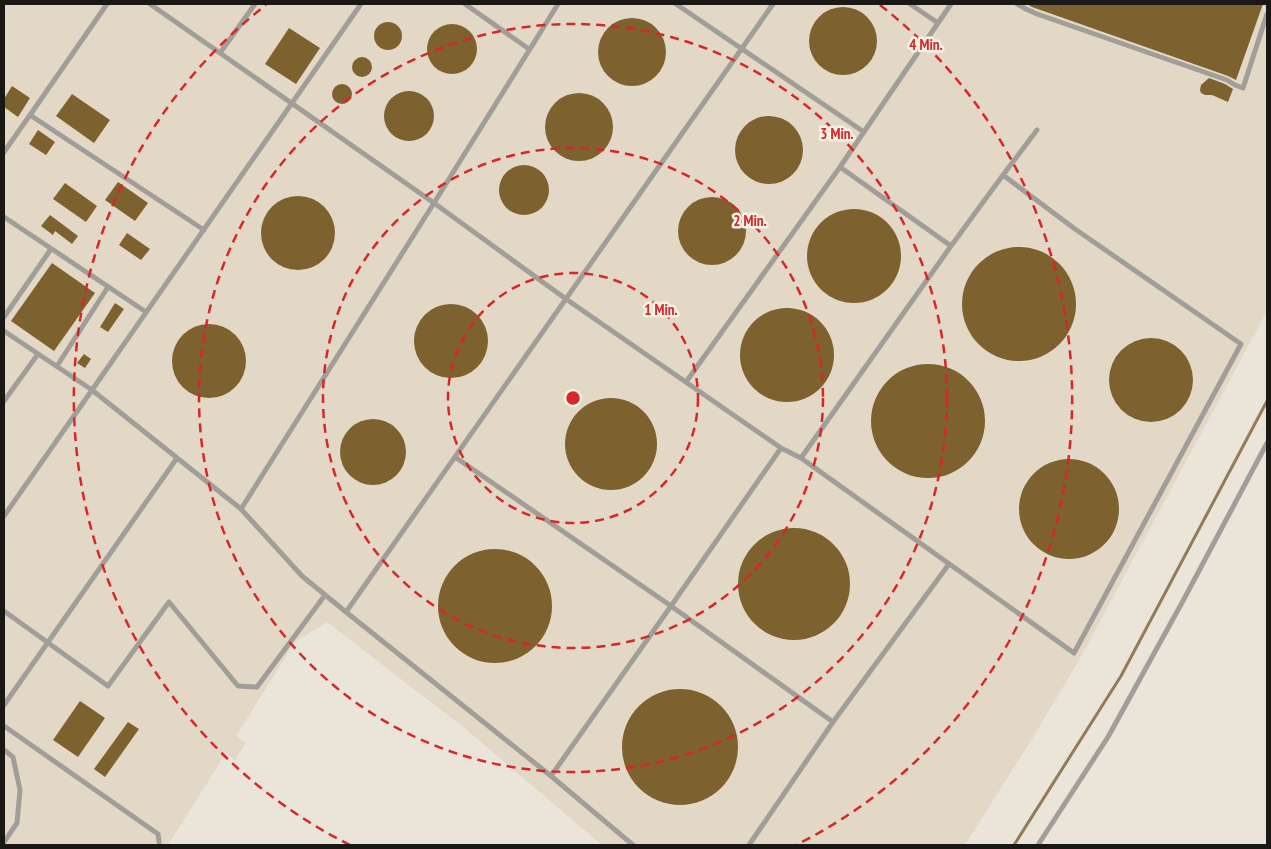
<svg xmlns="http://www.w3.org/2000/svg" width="1271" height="849" font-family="'PT Sans Narrow',sans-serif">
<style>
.built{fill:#e3d8c5}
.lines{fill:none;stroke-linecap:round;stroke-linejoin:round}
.stream{stroke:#927c57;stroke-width:3}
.building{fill:#7d612f}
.lane{stroke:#a19e99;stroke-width:5}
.ring{fill:none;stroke:#d62828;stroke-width:2.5;stroke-dasharray:9 6}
.centre{fill:#d62828;stroke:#f8f1e5;stroke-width:2.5}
.ring-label{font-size:15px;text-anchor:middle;font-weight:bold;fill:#d62828;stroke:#f8f1e5;stroke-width:5;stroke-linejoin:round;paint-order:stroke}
</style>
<rect width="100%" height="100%" fill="#ebe4d8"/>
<path class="built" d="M4,4H1267V311L1078,662L1035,734L965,845H602L467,730L327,622L295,642L236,736L246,743L235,760L226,753L168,845H4Z"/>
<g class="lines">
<path class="stream" d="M1014,845L1121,676L1267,401"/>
</g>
<path class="building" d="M1027,4H1263L1236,80L1228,76L1032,7Z
M809 41a34 34 0 1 1 68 0a34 34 0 1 1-68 0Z
M598 52a34 34 0 1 1 68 0a34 34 0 1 1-68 0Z
M374 36a14 14 0 1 1 28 0a14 14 0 1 1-28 0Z
M427 49a25 25 0 1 1 50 0a25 25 0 1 1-50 0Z
M289,28L320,48L296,84L265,64Z
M352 67a10 10 0 1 1 20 0a10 10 0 1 1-20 0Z
M1209,78L1225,84L1233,89L1228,102L1212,95H1205L1201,93L1200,90L1201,85Z
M332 94a10 10 0 1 1 20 0a10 10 0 1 1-20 0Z
M12,86L30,98L18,117L4,107V99Z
M384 116a25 25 0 1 1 50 0a25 25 0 1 1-50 0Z
M545 127a34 34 0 1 1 68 0a34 34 0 1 1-68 0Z
M72,94L110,120L94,143L56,116Z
M735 150a34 34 0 1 1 68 0a34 34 0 1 1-68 0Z
M38,130L55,142L46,155L29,144Z
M499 190a25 25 0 1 1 50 0a25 25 0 1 1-50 0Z
M118,182L148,203L135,221L105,200Z
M65,183L97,206L86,222L53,199Z
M261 233a37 37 0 1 1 74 0a37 37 0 1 1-74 0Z
M678 231a34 34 0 1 1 68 0a34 34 0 1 1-68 0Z
M807 256a47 47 0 1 1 94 0a47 47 0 1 1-94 0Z
M50,215L78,236L72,244L55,231L53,235L41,226Z
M127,233L150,249L141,260L119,245Z
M962 304a57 57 0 1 1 114 0a57 57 0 1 1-114 0Z
M52,263L95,293L54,351L11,321Z
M115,303L124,309L108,332L100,327Z
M414 341a37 37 0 1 1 74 0a37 37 0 1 1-74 0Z
M740 355a47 47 0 1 1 94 0a47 47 0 1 1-94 0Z
M172 361a37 37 0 1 1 74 0a37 37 0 1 1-74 0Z
M1109 380a42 42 0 1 1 84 0a42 42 0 1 1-84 0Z
M84,354L91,359L85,368L77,363Z
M871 421a57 57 0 1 1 114 0a57 57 0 1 1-114 0Z
M565 444a46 46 0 1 1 92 0a46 46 0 1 1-92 0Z
M340 452a33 33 0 1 1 66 0a33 33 0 1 1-66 0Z
M1019 509a50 50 0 1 1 100 0a50 50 0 1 1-100 0Z
M738 584a56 56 0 1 1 112 0a56 56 0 1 1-112 0Z
M438 606a57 57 0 1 1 114 0a57 57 0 1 1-114 0Z
M622 747a58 58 0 1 1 116 0a58 58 0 1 1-116 0Z
M80,701L105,718L78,757L53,740Z
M128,722L139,729L105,777L94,769Z"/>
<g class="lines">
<path class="lane" d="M150,4L434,203L566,299L781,448L801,458L1074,653L1241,344L1075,229L1003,175L951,246L801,458
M465,4L529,49
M676,4L864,132
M773,4L346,612L551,776L671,606L781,448
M910,4L938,23
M1017,4L1026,9L1037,14L1227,80L1235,85L1243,88L1267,14
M220,53L255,4
M30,115L107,4
M4,152L30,115L204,230
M840,167L951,4
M1003,175L1037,130
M4,217L146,312
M4,317L51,249
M4,331L92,390L4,516
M57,366L108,287
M686,382L840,167L951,246
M4,401L38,354
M455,457L671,606L833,722L949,564
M241,509L92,390L361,4
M4,611L108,686L169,602L238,686L257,687L325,595
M346,612L302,576L241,509L434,203L558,4
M4,705L177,458
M4,726L158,834L159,842
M4,750L13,757L20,790L17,823L4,842
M551,776L633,845
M749,845L833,722
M1038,845L1108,737L1184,599L1267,443"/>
</g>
<g class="ring">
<circle cx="573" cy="398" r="125"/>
<circle cx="573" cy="398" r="250"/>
<circle cx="573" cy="398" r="374"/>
<path d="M350 845A499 499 0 0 1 266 5M880 5A499 499 0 0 1 796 845"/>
</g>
<circle cx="573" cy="398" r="8" class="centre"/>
<g class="ring-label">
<text x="926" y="50">4 Min.</text>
<text x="837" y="139">3 Min.</text>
<text x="750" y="226">2 Min.</text>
<text x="661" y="315">1 Min.</text>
</g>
<rect width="1271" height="849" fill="none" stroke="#1a1814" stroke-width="10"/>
</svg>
